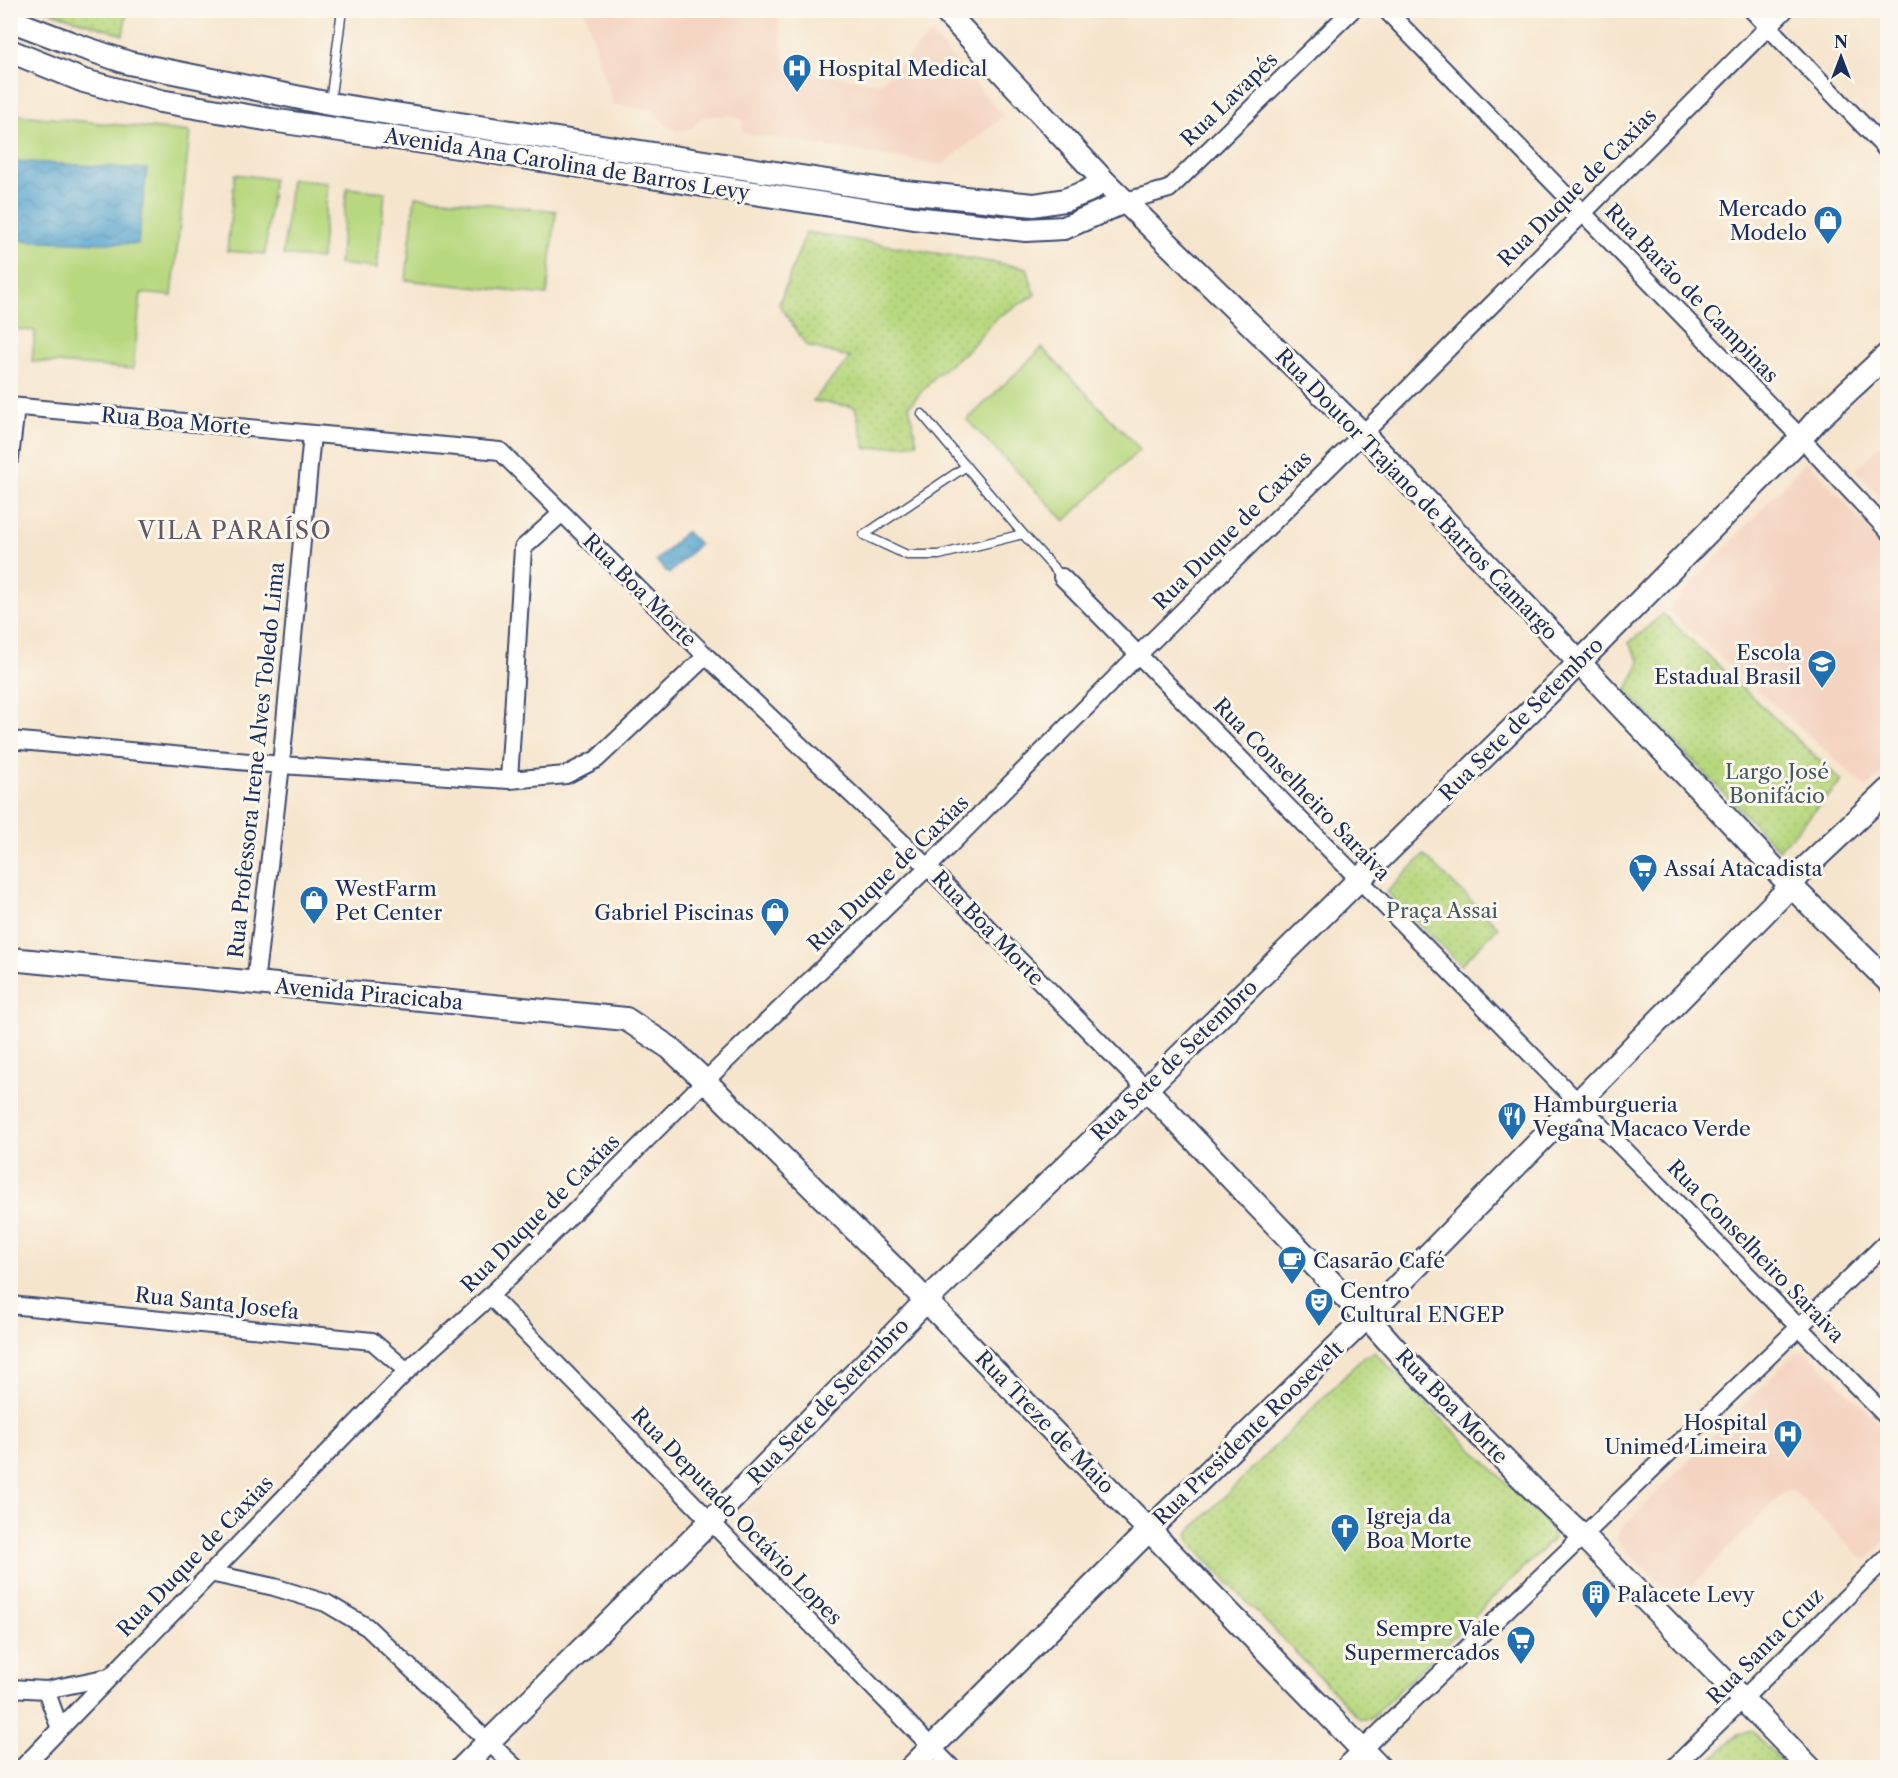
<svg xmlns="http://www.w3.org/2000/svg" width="1898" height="1778" font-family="'Libre Caslon Text',serif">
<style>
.built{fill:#f4d3c0}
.grass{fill:url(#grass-dots);stroke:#6a846e;stroke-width:1.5}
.garden{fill:#b8d87f;stroke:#6a846e;stroke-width:1.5}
.water{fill:url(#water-waves);stroke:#376996;stroke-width:1.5}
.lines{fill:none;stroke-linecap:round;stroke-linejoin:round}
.lane-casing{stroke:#3c4a6f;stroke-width:11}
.street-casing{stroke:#3c4a6f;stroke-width:20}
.secondary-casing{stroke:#3c4a6f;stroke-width:26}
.lane{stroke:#fff;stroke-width:8}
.street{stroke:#fff;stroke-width:16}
.secondary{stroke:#fff;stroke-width:22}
.labels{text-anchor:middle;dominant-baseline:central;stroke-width:6;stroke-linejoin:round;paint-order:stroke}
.poi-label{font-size:21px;fill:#1b2f5e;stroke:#fbf7ec;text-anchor:start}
.street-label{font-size:21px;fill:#1b2f5e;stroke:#fbf7ec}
.park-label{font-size:21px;fill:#425966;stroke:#fbf7ec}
.quarter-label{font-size:24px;letter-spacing:1.5px;fill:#635868;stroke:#fbf7ec}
</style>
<defs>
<pattern id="grass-dots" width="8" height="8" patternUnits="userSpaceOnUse" patternTransform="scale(1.5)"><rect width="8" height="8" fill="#b8d87f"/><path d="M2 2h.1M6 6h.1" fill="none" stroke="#9eba70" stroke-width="1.8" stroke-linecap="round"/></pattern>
<pattern id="water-waves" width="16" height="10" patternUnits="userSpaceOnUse" patternTransform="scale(1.5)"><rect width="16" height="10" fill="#53a3cd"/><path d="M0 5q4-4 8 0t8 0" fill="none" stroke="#4485aa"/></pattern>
</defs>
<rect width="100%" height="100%" fill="#fbf7ec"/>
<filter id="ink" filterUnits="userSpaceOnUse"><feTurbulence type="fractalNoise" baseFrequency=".0167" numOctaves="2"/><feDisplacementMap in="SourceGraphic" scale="12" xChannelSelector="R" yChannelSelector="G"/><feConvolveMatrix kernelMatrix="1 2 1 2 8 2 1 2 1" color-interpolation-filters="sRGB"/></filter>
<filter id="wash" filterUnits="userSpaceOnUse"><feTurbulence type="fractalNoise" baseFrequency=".008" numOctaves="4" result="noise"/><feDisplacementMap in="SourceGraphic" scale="24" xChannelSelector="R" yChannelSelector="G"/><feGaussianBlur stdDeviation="1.35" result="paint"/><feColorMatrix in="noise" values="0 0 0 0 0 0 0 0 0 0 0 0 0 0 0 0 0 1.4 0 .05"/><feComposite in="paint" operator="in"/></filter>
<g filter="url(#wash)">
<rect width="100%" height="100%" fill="#f6e5cd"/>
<path class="built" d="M585,11H778L786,70L881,83L931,34L1004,116L942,165L742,133L743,120L729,115L703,117L692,128L676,131L666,125L651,109L613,105Z
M1887,438V505L1856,470Z
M1807,460L1887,549V768L1867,788L1668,610Z
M1806,1350L1887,1431V1538L1869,1558H1861L1793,1490L1784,1491L1682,1597L1674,1598L1617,1541V1533L1796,1352Z"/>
<path class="grass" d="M48,11H127L123,35Z
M806,232L1027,268L1035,295L996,318L969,349L935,376L909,406L917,443L866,449L855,407L813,401L850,358L806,345L779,304Z
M1663,614L1842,781L1779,850L1626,692L1640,662L1629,643Z
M1424,855L1498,927L1461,965L1387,892Z
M1374,1352L1553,1529L1554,1538L1370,1719H1360L1191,1544L1188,1533L1365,1356Z
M1751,1730L1786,1767H1704L1738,1734Z"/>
<path class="garden" d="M10,114L190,132L172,296L141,293L133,369L32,361L35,331L11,329Z
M235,174L273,179L265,254L227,251Z
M291,179L328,183L321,259L283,255Z
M347,188L385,192L377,268L339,264Z
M415,196L556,211L547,295L406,280Z
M1042,348L1140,449L1065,521L967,420Z"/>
<path class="water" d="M11,161L147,169L138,244L11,240Z
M686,531L699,544L669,574L656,561Z"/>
</g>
<g filter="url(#ink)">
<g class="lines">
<g class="lane-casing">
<path id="lane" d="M330,103L342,10
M922,414L1023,534L1062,577
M864,535L907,555H939L1023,534
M864,535L965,467"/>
</g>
<g class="street-casing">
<path id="street" d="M1386,10L1801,438L1888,531
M1752,10L1888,151
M1126,201L1169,189L1352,10
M10,406L500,451L706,656L928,867L1146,1089
M10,458L16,407
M1062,577L1888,1418
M10,740L281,765L509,780L566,775L597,759L706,656
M509,780L523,548L562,513
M255,983L281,765L312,434
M490,1296L952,1768
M10,1305L372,1341L407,1371
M210,1573L274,1587L326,1603L367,1627L516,1768
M10,1688L46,1690L109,1677
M46,1690L60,1729
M22,1768L407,1371L490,1296L705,1081L928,867L1139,654L1386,411L1785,10
M1343,1768L1888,1241
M1673,1768L1888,1556"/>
</g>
<g class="secondary-casing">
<path id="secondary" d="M944,10L1104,181L1363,434L1791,886L1888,981
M10,20L73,44L129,63L330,104L885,190L1034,205L1065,200L1088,191L1104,181
M10,51L84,81L160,101L271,120L465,148L914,218L1026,230L1064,228L1126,201
M10,959L626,1019L670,1048L705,1081L909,1283L1380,1768
M1146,1089L1346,1298L1367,1317L1407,1362L1536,1492L1583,1536L1810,1768
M462,1768L711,1521L927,1300L1146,1089L1564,678L1801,438L1817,420L1888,354
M911,1768L1149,1530L1367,1317L1791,886L1802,871L1888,790"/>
</g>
<use href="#lane" class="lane"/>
<use href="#street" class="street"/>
<use href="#secondary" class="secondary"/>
</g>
</g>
<defs>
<g id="hospital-pin" transform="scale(1.5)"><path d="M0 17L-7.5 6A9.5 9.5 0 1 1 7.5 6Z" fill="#1f6fb2" stroke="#fbf7ec"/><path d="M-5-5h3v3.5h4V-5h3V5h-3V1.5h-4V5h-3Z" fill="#fff"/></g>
<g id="shop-pin" transform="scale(1.5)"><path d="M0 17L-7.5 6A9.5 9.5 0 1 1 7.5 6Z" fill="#1f6fb2" stroke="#fbf7ec"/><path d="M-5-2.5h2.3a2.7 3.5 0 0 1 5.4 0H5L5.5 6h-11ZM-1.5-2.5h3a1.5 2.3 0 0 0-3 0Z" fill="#fff"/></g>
<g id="school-pin" transform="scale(1.5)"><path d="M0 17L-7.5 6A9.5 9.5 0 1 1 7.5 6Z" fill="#1f6fb2" stroke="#fbf7ec"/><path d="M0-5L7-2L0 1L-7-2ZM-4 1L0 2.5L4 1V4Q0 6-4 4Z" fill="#fff"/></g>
<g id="supermarket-pin" transform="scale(1.5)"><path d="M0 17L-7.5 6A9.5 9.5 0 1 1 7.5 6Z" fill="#1f6fb2" stroke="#fbf7ec"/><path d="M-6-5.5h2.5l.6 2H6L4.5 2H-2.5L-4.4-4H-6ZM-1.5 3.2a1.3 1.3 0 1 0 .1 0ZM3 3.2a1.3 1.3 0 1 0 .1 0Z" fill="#fff"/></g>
<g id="restaurant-pin" transform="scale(1.5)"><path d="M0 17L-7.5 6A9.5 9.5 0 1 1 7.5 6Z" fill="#1f6fb2" stroke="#fbf7ec"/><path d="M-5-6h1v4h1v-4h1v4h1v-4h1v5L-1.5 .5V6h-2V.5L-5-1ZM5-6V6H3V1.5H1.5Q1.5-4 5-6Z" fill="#fff"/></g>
<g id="cafe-pin" transform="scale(1.5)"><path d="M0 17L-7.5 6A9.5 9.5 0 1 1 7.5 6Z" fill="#1f6fb2" stroke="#fbf7ec"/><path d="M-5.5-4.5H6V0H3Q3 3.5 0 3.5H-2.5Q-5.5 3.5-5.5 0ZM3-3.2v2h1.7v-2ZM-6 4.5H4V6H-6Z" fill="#fff"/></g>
<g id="theatre-pin" transform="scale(1.5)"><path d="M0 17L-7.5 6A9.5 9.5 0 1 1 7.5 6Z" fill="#1f6fb2" stroke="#fbf7ec"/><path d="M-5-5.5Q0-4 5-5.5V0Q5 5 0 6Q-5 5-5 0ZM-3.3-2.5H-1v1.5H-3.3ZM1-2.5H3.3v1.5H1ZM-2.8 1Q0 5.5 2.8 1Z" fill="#fff"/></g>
<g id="church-pin" transform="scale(1.5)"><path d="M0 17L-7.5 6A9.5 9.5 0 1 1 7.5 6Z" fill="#1f6fb2" stroke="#fbf7ec"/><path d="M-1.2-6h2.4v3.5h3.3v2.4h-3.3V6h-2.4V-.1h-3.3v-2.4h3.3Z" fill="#fff"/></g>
<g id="building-pin" transform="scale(1.5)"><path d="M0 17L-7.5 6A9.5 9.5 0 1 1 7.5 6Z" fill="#1f6fb2" stroke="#fbf7ec"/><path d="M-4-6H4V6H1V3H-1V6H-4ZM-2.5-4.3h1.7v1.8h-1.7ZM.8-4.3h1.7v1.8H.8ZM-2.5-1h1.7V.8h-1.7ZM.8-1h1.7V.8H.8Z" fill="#fff"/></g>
</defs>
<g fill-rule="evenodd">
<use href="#hospital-pin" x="797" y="68"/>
<use href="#shop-pin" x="1828" y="220"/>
<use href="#school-pin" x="1822" y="664"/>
<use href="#supermarket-pin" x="1643" y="868"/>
<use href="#shop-pin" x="314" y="900"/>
<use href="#shop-pin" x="775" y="912"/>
<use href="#restaurant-pin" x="1512" y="1116"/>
<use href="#cafe-pin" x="1292" y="1260"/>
<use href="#theatre-pin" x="1319" y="1302"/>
<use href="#hospital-pin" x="1788" y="1434"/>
<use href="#church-pin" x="1345" y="1528"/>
<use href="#building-pin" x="1596" y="1594"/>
<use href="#supermarket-pin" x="1521" y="1640"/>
</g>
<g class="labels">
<g class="poi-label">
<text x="818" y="68">Hospital Medical</text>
<text x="1807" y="208" text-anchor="end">Mercado<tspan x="1807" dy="24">Modelo</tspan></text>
<text x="1801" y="652" text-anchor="end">Escola<tspan x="1801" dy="24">Estadual Brasil</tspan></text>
<text x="1664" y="868">Assaí Atacadista</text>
<text x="335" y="888">WestFarm<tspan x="335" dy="24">Pet Center</tspan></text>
<text x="754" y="912" text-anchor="end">Gabriel Piscinas</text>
<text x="1533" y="1104">Hamburgueria<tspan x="1533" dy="24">Vegana Macaco Verde</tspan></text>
<text x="1313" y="1260">Casarão Café</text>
<text x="1340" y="1290">Centro<tspan x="1340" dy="24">Cultural ENGEP</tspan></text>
<text x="1767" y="1422" text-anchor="end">Hospital<tspan x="1767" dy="24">Unimed Limeira</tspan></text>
<text x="1366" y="1516">Igreja da<tspan x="1366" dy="24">Boa Morte</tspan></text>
<text x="1617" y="1594">Palacete Levy</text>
<text x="1500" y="1628" text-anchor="end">Sempre Vale<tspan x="1500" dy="24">Supermercados</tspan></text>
</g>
<g class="street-label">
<text transform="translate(1229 99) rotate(-44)">Rua Lavapés</text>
<text transform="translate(567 164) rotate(9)">Avenida Ana Carolina de Barros Levy</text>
<text transform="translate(1577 187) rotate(-45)">Rua Duque de Caxias</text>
<text transform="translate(1692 293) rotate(46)">Rua Barão de Campinas</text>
<text transform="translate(176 421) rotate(5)">Rua Boa Morte</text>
<text transform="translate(1417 494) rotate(46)">Rua Doutor Trajano de Barros Camargo</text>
<text transform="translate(1232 530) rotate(-45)">Rua Duque de Caxias</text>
<text transform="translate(640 590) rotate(45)">Rua Boa Morte</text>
<text transform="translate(1521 719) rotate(-45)">Rua Sete de Setembro</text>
<text transform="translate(256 760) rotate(-84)">Rua Professora Irene Alves Toledo Lima</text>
<text transform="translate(1302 789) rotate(46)">Rua Conselheiro Saraiva</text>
<text transform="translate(888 873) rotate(-44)">Rua Duque de Caxias</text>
<text transform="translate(988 928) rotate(46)">Rua Boa Morte</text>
<text transform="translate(369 994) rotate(5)">Avenida Piracicaba</text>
<text transform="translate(1174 1060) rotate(-44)">Rua Sete de Setembro</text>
<text transform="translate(540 1213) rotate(-45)">Rua Duque de Caxias</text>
<text transform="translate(1756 1251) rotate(46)">Rua Conselheiro Saraiva</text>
<text transform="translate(217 1303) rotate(6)">Rua Santa Josefa</text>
<text transform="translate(828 1401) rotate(-46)">Rua Sete de Setembro</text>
<text transform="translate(1452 1406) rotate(46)">Rua Boa Morte</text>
<text transform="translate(1045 1422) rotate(46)">Rua Treze de Maio</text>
<text transform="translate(1248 1433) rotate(-44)">Rua Presidente Roosevelt</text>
<text transform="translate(737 1516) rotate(46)">Rua Deputado Octávio Lopes</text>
<text transform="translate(195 1556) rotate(-46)">Rua Duque de Caxias</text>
<text transform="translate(1765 1646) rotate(-45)">Rua Santa Cruz</text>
</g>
<g class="park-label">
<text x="1777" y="771">Largo José<tspan x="1777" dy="24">Bonifácio</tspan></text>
<text x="1442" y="910">Praça Assai</text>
</g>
<g class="quarter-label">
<text x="235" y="530">VILA PARAÍSO</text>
</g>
</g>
<rect width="1898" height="1778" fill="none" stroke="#fbf7ec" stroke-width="36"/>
<g transform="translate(1841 57)" stroke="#fbf7ec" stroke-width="4.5" paint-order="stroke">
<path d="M0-4.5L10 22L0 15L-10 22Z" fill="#1b2f5e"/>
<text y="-9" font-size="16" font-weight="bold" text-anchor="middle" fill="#1b2f5e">N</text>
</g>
</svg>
